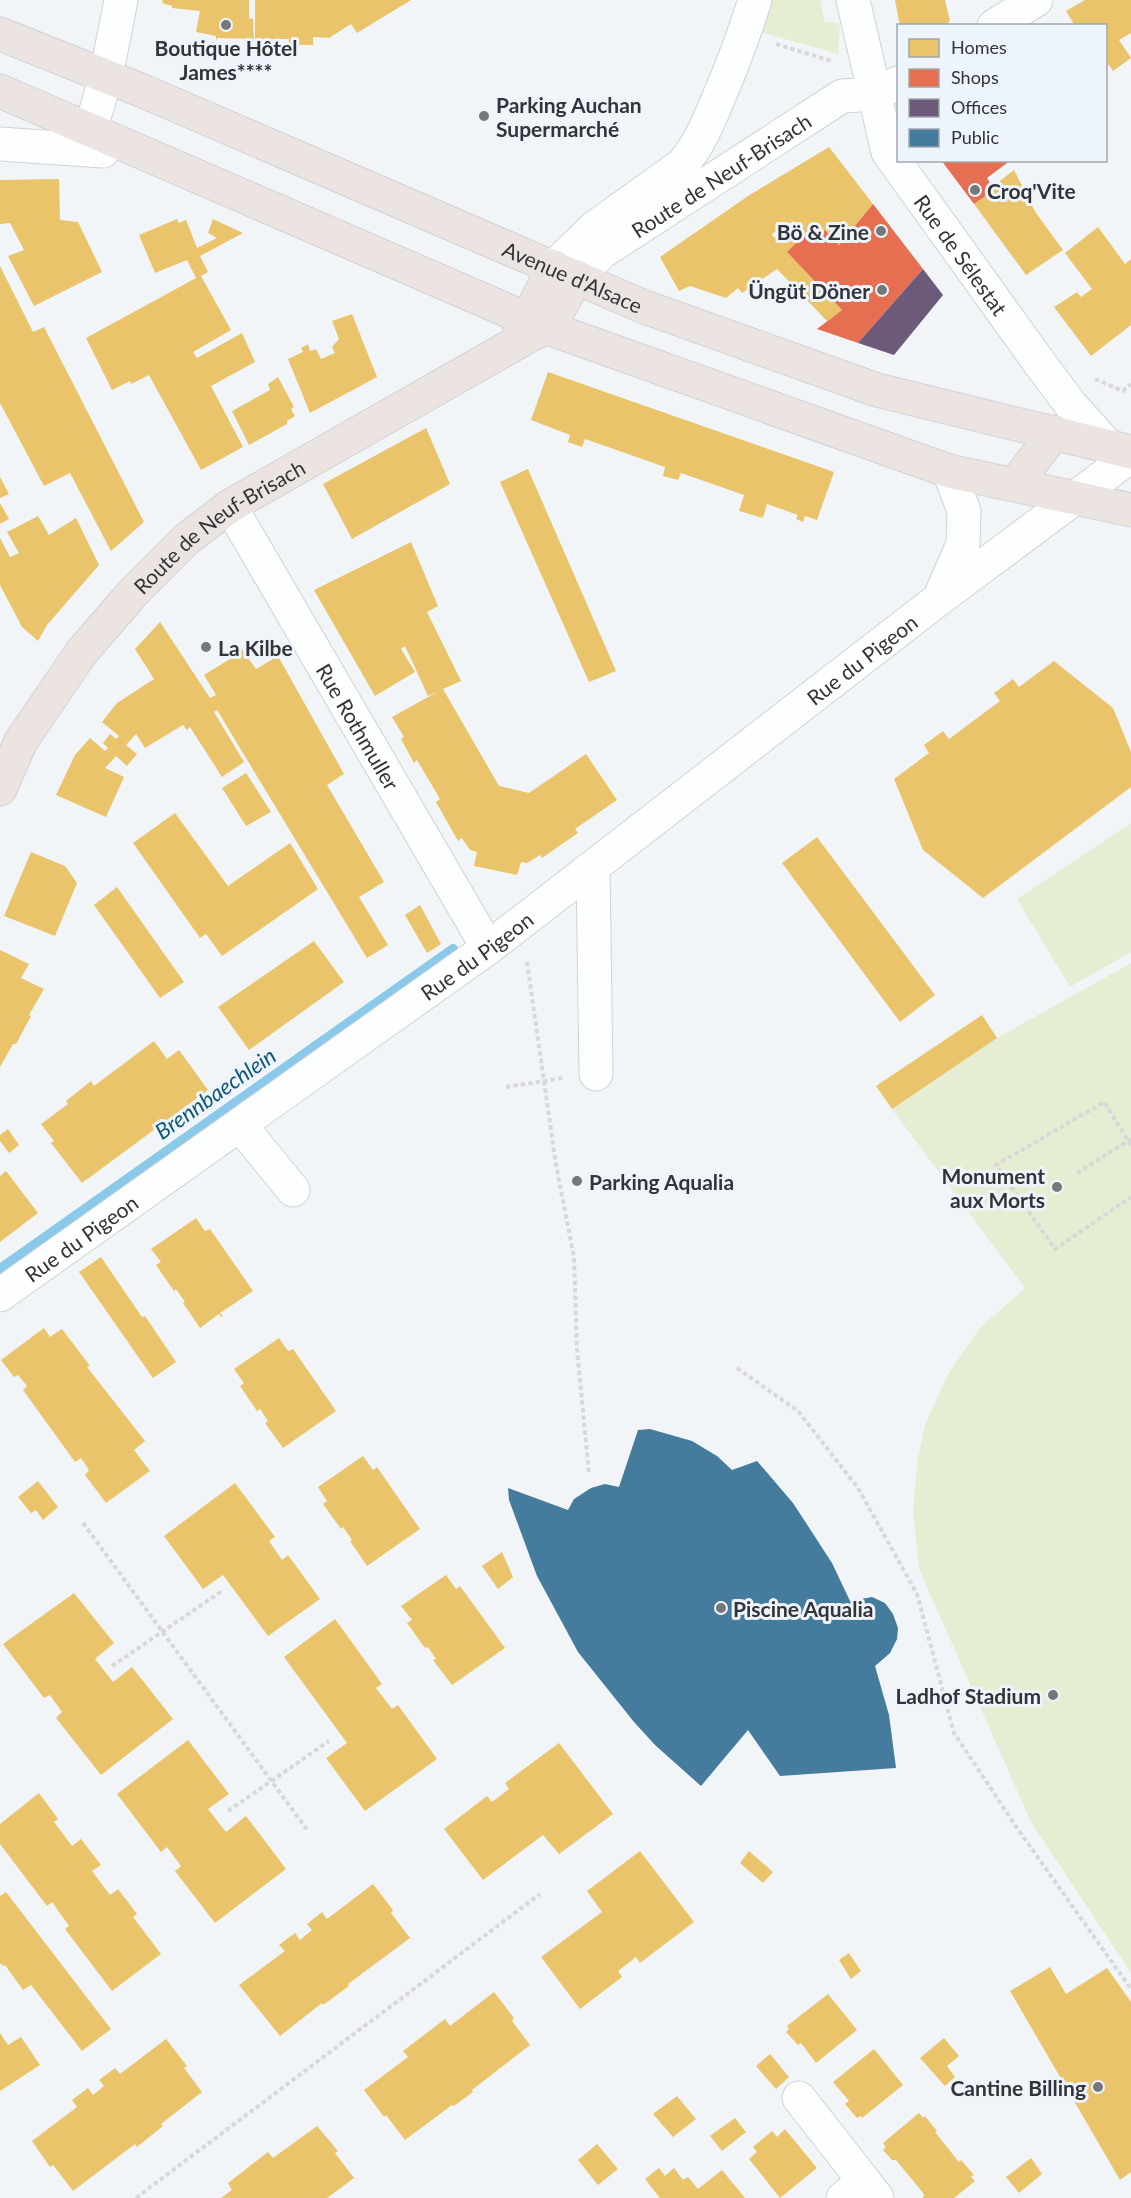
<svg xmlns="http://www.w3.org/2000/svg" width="1131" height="2198" font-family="Lato,sans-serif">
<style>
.green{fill:#e5edd3}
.homes{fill:#e9c46a;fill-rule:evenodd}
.shops{fill:#e76f51}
.offices{fill:#6d597a}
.public{fill:#457b9d}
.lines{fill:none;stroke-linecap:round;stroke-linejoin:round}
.stream{stroke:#8ac9e9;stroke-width:10}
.minor-casing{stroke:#cfd2d5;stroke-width:35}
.major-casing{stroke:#d1d2d5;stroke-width:35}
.path{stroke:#d7d8d9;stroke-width:4;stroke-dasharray:4.5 3;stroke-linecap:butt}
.minor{stroke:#fdfefe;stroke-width:33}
.major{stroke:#ebe4e1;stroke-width:33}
.poi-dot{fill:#75787b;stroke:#eef4fc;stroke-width:2}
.labels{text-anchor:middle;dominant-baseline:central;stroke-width:6;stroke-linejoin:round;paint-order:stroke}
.poi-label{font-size:21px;font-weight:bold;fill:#323437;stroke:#eef4fc;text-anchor:start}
.street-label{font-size:21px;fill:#323437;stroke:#eef4fc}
.water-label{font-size:22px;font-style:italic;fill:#105774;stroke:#eef4fc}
</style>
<rect width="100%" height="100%" fill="#f2f5f8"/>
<path class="green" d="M767,0H820L825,22L840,23L838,54L757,31Z
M1131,823V952L1070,987L1017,899Z
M1131,963V1973L1031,1822L919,1569L913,1510L918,1457L925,1425L948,1374L980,1328L1025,1288L892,1109L997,1038Z"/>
<path class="homes" d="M163,0H249V19L253,18L254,39L218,38L216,40V36L196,32L200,11L172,8V6L162,3Z
M255,0H411L357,33L351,24L329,38L313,37V45H288L289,39H255Z
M895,0H945L950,21L944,26H900Z
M1085,0H1131V33L1119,40L1131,58L1113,71L1109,65L1106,66V26H1075L1066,11Z
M829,147L873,204L839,245L825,230L812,243L803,236L787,252L842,310L827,321L777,269L742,293L738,288L726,298L690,286L679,291L660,257L748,196ZM794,221L796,224L774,238L772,234Z
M1014,170L1036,213L1063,250L1026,275L974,204L994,190L992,187Z
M59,179L60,220L78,222L102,272L34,306L8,256L24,250L10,223L0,224V180Z
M177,219L179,223L186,220L197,248L217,238L208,233L213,219L243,233L200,256L208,272L201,276L231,330L193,352L197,358L242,333L255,362L211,386L243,447L201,470L149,375L131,384L130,381L112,390L86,338L196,278L187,260L155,273L139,235Z
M1098,227L1125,264L1131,259V325L1091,356L1054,307L1077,292L1081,297L1092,289L1065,253Z
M0,266L33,332L44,327L144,522L111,551L70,473L44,486L0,403Z
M352,314L377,377L310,413L288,359L303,352L301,348L308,344L310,351L316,349L321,359L335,353L332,347L339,339L332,321Z
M548,372L834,472L817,520L805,516L803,522L796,519L798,515L767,504L763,518L739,511L744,495L681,473L678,480L663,476L665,467L585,439L582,447L568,442L570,435L531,420Z
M278,377L294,407L291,409L295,416L287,421V424L249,445L232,411L270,390L268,384Z
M426,428L450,484L352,539L323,484Z
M528,469L616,671L589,682L500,482Z
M0,477L9,494L0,498Z
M0,503L9,519L0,524Z
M38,516L49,535L76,518L99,565L47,625L38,641L22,627L0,585V538L10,557L19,553L7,532Z
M411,542L438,606L427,612L461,681L443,689L499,786L529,793L586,754L617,800L575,829L578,833L542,858L540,855L527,863L521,862L517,875L474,866L477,852L470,850L462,838L458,841L436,802L440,799L417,760L414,763L401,739L404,737L392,717L439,691L428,696L405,646L401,649L415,672L375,696L314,590Z
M160,622L210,698L216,695L204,675L233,657L231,654L241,648L256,669L278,656L344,774L327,785L384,882L359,897L388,945L367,958L217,710L214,712L244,762L222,777L190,727L187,730L183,725L145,748L136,734L126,745L137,754L127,766L116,756L105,768L124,777L106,817L56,795L75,755L90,738L105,751L108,748L103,743L110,734L116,739L119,736L102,722L117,703L154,679L135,649Z
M1054,661L1113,708L1131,752V787L983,898L923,850L894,779L929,753L924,745L943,731L949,739L1000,701L994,693L1013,679L1019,687Z
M246,773L271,812L246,826L222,788Z
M175,813L228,886L290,843L318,889L222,956L206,934L200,938L133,843Z
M817,837L935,995L900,1022L782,863Z
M31,852L65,866L77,883L55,936L4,916Z
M117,887L184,982L160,998L94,905Z
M420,905L441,944L427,953L405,915Z
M314,941L344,982L249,1050L218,1007Z
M0,950L29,964L21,978L44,989L29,1015L31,1016L16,1044H13L0,1067Z
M982,1015L997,1038L892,1109L876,1086Z
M154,1041L167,1059L179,1050L208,1090L82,1183L51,1143L54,1141L41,1124L68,1104L66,1101L91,1081L94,1086Z
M8,1129L19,1145L9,1153L0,1141V1135Z
M6,1171L38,1213L0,1242V1176Z
M196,1218L205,1231L210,1229L253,1291L220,1313L223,1316L221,1317L219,1314L200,1328L183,1303L185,1302L176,1289L174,1291L156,1265L161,1262L151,1249Z
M101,1257L142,1317L145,1316L176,1362L153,1378L79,1272Z
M44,1328L50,1337L62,1329L90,1366L87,1367L145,1441L134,1450L150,1471L106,1503L85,1475L89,1470L81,1458L75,1462L23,1390L27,1386L18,1375L14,1377L1,1360Z
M279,1338L288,1351L293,1349L336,1411L283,1448L265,1423L268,1421L260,1409L257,1411L240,1386L244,1383L234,1369Z
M363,1456L373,1470L377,1467L420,1529L367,1566L350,1541L352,1540L343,1527L341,1529L323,1504L327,1501L318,1487Z
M38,1481L58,1507L43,1520L36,1510L31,1513L18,1497Z
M235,1483L275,1537L269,1541L282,1560L288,1555L320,1599L268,1636L223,1575L203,1589L164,1536Z
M502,1552L513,1577L498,1589L482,1566Z
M446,1575L456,1589L460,1586L505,1648L452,1685L433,1660L436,1659L428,1647L425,1648L407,1623L412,1620L401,1606Z
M74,1593L114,1643L95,1659L113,1682L132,1667L173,1719L101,1775L56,1718L62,1712L50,1695L44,1698L3,1644Z
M335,1619L382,1684L376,1688L392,1709L398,1705L437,1759L365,1811L326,1758L347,1743L284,1657Z
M188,1740L229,1794L208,1809L226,1832L246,1816L286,1869L215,1923L175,1871L181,1866L167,1847L161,1852L117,1794Z
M559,1743L613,1814L559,1854L543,1835L483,1880L444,1829L487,1796L492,1802L509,1789L505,1783Z
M39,1793L58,1819L54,1822L72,1846L81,1839L101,1865L92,1871L110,1895L118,1889L137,1914L133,1917L161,1954L112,1991L65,1929L69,1926L52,1902L47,1906L0,1844V1824Z
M640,1851L694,1922L640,1963L636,1957L618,1971L622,1977L580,2009L541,1957L602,1912L587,1891Z
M749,1851L773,1872L763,1883L740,1863Z
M373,1884L393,1910L391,1913L410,1938L348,1984L349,1986L323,2005L322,2003L280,2036L239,1985L285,1951L279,1945L295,1933L300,1940L312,1930L307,1924L322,1912L327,1919Z
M6,1892L111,2029L82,2051L31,1985L23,1990L5,1965L3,1966L0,1963V1896Z
M849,1953L861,1971L851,1979L839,1960Z
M1050,1967L1066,1994L1107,1968L1131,2002V2172L1120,2180L1010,1991Z
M494,1992L514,2018L512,2021L530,2045L472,2090L473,2092L454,2106L452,2105L405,2140L386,2115L384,2117L364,2090L408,2057L403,2051L445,2019L450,2026Z
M828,1994L857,2030L816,2063L801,2043L798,2045L786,2032L789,2029L787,2026Z
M0,2033L8,2045L21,2037L40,2065L0,2091Z
M944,2038L959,2056L947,2066L955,2077L945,2086L920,2058Z
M166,2039L187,2066L184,2068L202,2092L161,2124L163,2126L137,2147L135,2144L73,2191L53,2165L50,2167L32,2141L77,2107L72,2100L88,2088L93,2095L104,2086L99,2080L115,2068L120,2074Z
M874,2049L903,2085L862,2118L861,2116L857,2118L845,2104L849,2101L833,2082Z
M770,2054L789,2077L776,2089L756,2066Z
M677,2096L696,2119L673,2137L653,2114Z
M919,2113L923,2118L925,2116L937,2131L935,2132L959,2162L961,2160L974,2175L971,2177L975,2181L954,2198H923L924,2194L896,2160H892L883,2150L886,2147L883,2143Z
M735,2118L746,2132L722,2151L710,2136Z
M317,2126L338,2151L335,2153L354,2178L327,2198H221L232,2190L228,2183L268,2152L273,2158Z
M785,2129L817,2168L780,2198L749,2159L757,2152L753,2147L772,2131L777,2137Z
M597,2144L618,2169L598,2185L578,2160Z
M1031,2158L1042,2174L1019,2193L1006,2177Z
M659,2168L665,2176L674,2168L683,2180L688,2177L698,2189L722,2170L745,2198H660L645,2179Z"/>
<path class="shops" d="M941,160H1011L987,178L994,190L974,204Z
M873,204L923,269L858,343L817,329L842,310L787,252L803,236L812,243L825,230L839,245Z"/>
<path class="offices" d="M923,269L943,295L894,355L858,343Z"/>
<path class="public" d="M650,1429L692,1441L717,1456L732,1470L757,1461L793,1503L808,1526L832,1563L850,1601L872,1597L885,1603L893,1614L898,1628L897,1639L890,1653L875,1666L889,1715L896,1768L780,1776L748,1730L701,1786L655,1745L634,1722L578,1652L537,1576L509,1500L508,1488L568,1510L574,1499L591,1488L605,1484L619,1487L638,1430Z"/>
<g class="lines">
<path class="stream" d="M0,1269L453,949"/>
<g class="minor-casing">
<g id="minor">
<path id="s1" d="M853,0L888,152L1041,365L1071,405L1108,446"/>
<path d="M994,26L1036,0"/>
<path d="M0,144L103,151"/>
<path d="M82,149C103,101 111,51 121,0"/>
<path d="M554,267L594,228L682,165C701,143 710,118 721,92C734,62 745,31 755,0"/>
<path id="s2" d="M577,277L602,252L842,96L875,94L898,83"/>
<path id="s3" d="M230,506L488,948"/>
<path d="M939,599L963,544L964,511L949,471"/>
<path d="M593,868L596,1074"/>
<path d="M240,1125L293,1190"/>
<path id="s4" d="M0,1295L488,948L939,599L1131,456"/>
<path d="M799,2098L864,2181"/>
<path d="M843,2198L864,2181L877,2198"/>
</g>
</g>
<g class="major-casing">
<g id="major">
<path id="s5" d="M0,34L143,91L642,306L877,390L1131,452"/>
<path d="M0,91L548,328L949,471L1131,510"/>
<path d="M518,337L554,267"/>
<path d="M1015,484L1055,432"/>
<path id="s6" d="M0,789L21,741L81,653L131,595L188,538L230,506L534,333L548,328L577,277"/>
</g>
</g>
<path class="path" d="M776,44L832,61
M1095,379L1123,391L1131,384
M527,962L556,1165L574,1257L577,1349L589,1474
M506,1087L563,1078
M1131,1145L1104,1102L996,1165L1055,1249L1131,1197
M1077,1173L1131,1139
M737,1368L798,1411L858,1488L917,1594L954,1733L1015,1825L1131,1989
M83,1523L308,1831
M112,1666L222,1591
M228,1811L329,1741
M136,2198L540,1894"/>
<use href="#minor" class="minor"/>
<use href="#major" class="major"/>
</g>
<g class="poi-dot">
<circle cx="226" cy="25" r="6"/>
<circle cx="484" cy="116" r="6"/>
<circle cx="975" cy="190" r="6"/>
<circle cx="881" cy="231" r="6"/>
<circle cx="882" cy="290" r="6"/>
<circle cx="206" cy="647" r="6"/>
<circle cx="577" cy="1181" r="6"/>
<circle cx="1057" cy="1187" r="6"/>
<circle cx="721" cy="1608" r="6"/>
<circle cx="1053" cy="1695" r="6"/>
<circle cx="1098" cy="2087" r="6"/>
</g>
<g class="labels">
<g class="poi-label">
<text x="226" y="47" text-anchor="middle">Boutique Hôtel<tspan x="226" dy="24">James****</tspan></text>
<text x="496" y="104">Parking Auchan<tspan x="496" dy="24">Supermarché</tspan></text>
<text x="987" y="190">Croq'Vite</text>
<text x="869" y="231" text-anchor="end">Bö &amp; Zine</text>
<text x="870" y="290" text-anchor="end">Üngüt Döner</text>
<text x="218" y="647">La Kilbe</text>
<text x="1045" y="1175" text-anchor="end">Monument<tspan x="1045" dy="24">aux Morts</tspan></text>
<text x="589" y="1181">Parking Aqualia</text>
<text x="733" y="1608">Piscine Aqualia</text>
<text x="1041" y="1695" text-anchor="end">Ladhof Stadium</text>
<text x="1086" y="2087" text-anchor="end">Cantine Billing</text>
</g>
<g class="street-label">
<text stroke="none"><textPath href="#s2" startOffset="177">Route de Neuf-Brisach</textPath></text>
<text stroke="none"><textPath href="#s1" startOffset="282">Rue de Sélestat</textPath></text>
<text stroke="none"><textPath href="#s5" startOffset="622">Avenue d'Alsace</textPath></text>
<text stroke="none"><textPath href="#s6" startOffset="348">Route de Neuf-Brisach</textPath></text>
<text stroke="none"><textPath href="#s4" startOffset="1071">Rue du Pigeon</textPath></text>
<text stroke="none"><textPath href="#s3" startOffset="255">Rue Rothmuller</textPath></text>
<text stroke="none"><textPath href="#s4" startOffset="585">Rue du Pigeon</textPath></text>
<text stroke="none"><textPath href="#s4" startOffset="99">Rue du Pigeon</textPath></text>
</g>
<g class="water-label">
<text transform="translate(215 1093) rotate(-35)">Brennbaechlein</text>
</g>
</g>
<rect x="897" y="24" width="210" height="138" fill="#eef4fc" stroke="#a3a7ad" stroke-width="1.5"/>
<rect x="909" y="39" width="30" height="18" fill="#e9c46a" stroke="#a3a7ad" stroke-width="1.5"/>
<text x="951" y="54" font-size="18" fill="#323437">Homes</text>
<rect x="909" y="69" width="30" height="18" fill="#e76f51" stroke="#a3a7ad" stroke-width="1.5"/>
<text x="951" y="84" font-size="18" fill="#323437">Shops</text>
<rect x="909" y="99" width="30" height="18" fill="#6d597a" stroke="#a3a7ad" stroke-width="1.5"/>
<text x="951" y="114" font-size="18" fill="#323437">Offices</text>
<rect x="909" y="129" width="30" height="18" fill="#457b9d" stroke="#a3a7ad" stroke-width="1.5"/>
<text x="951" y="144" font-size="18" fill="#323437">Public</text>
</svg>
